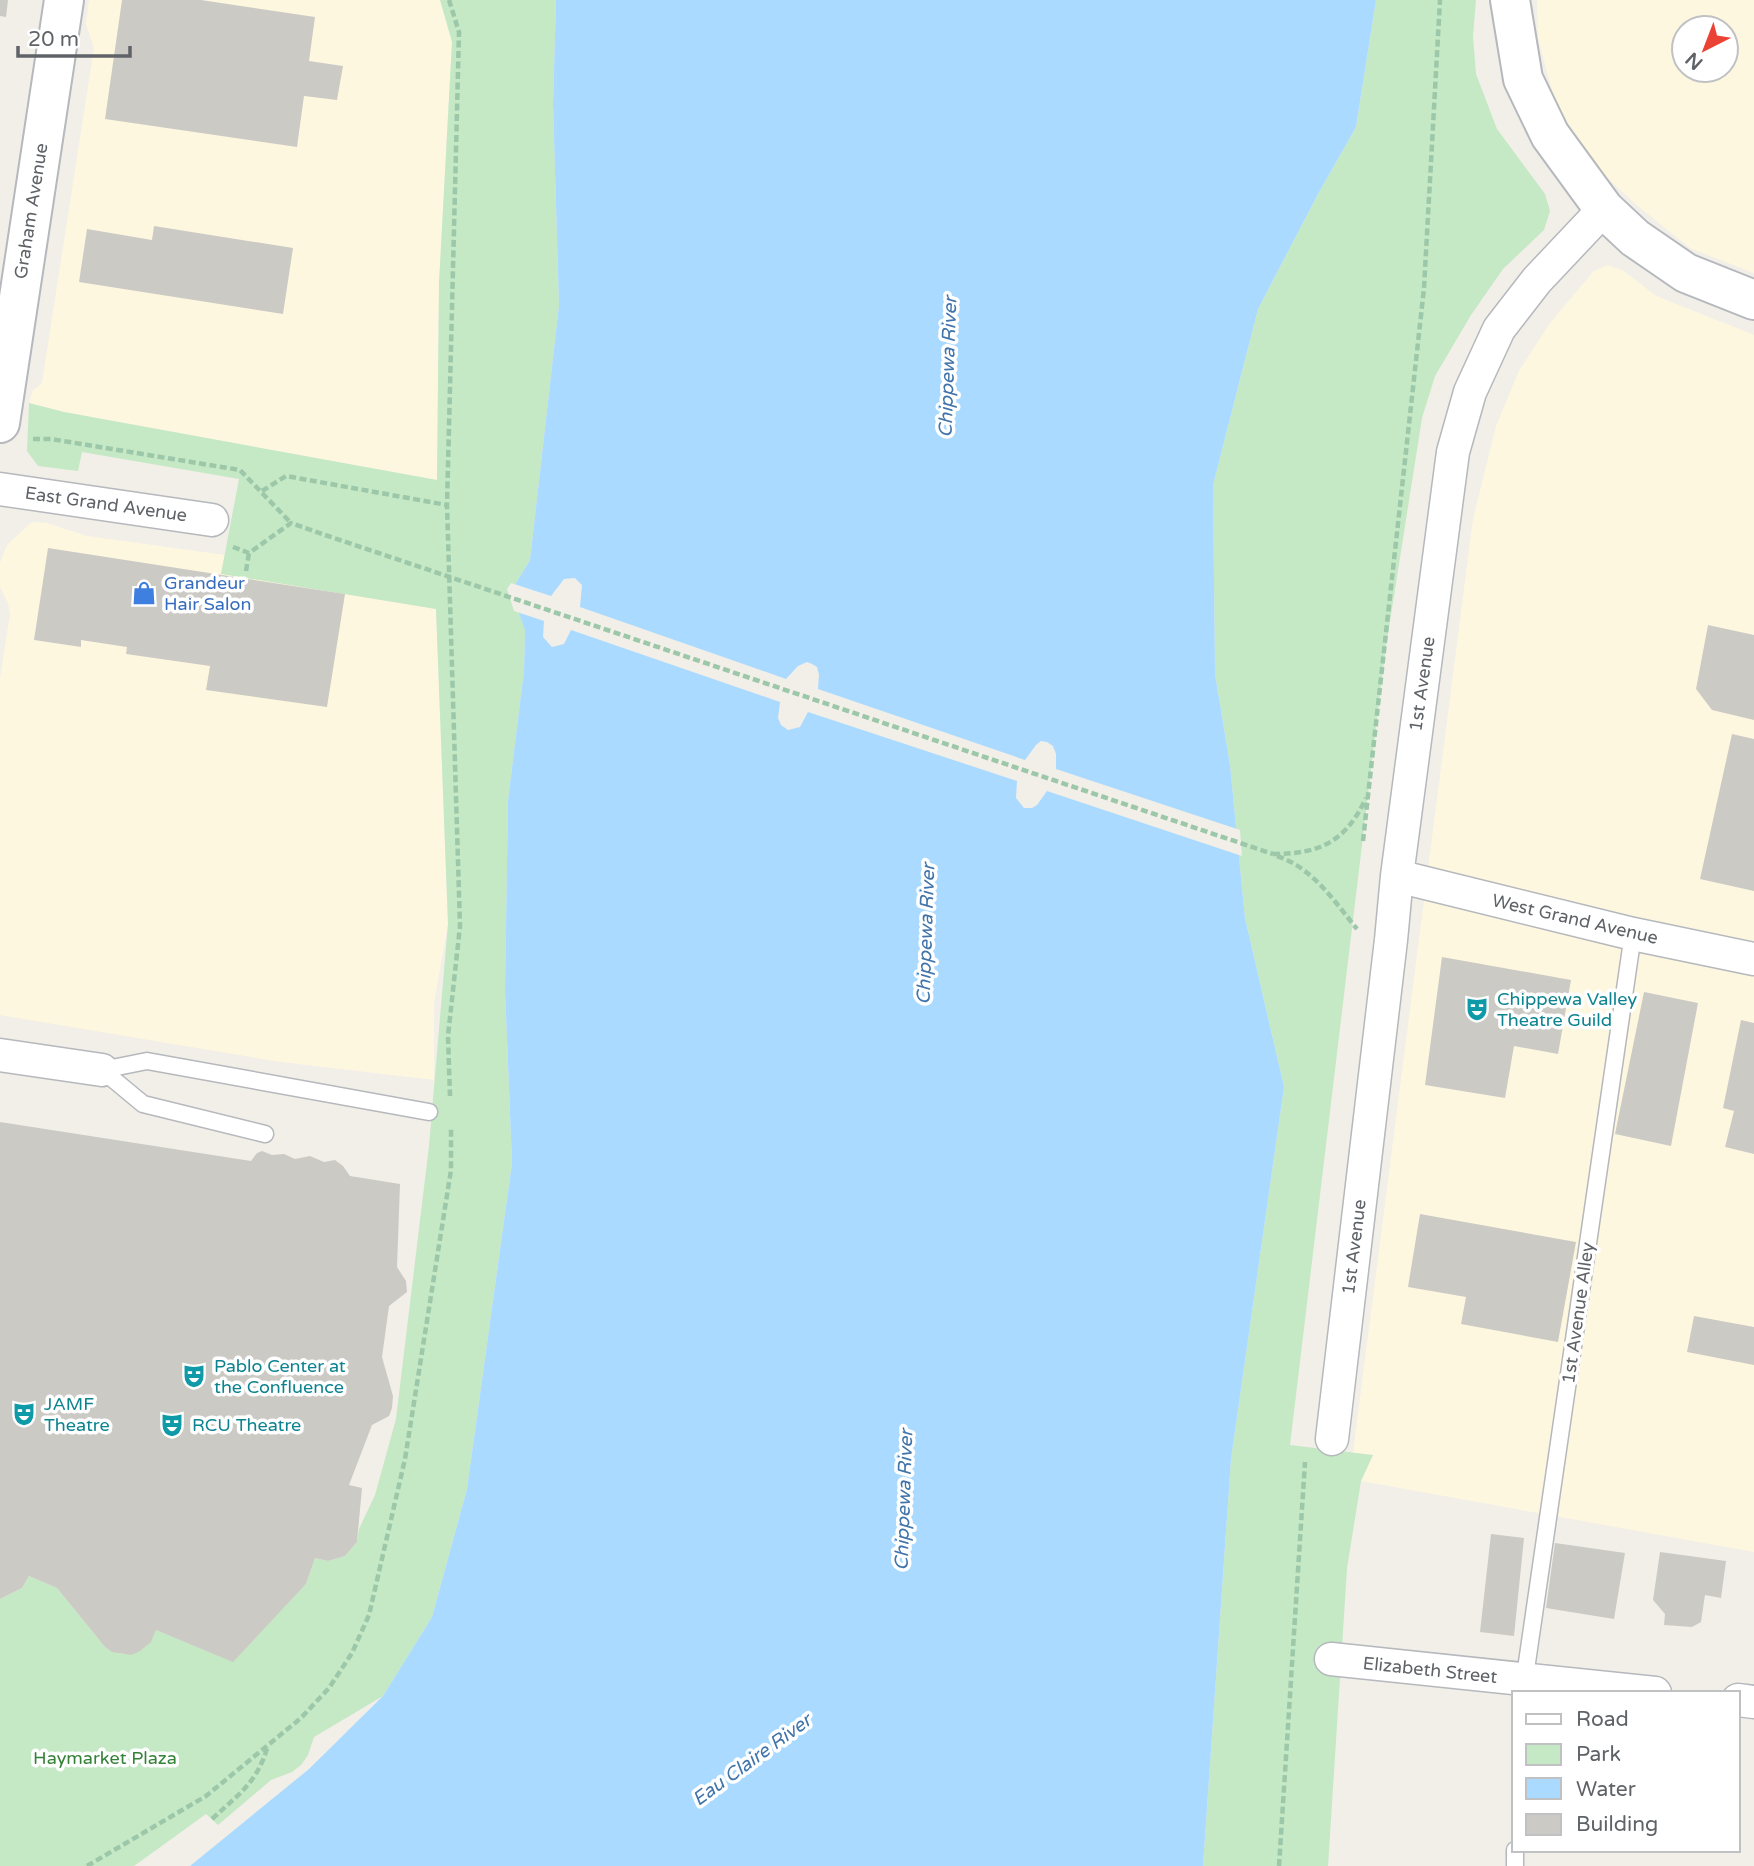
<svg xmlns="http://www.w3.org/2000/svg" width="1754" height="1866" font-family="'Varela Round',sans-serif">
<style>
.commercial{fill:#fef7e0;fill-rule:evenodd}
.green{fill:#c5e8c5}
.water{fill:#aadaff}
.pier{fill:#f1efe8}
.building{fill:#cccac5}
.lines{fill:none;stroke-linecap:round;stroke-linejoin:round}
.service-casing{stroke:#b5b8bc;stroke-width:19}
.minor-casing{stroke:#b5b8bc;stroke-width:35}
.tertiary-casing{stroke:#b5b8bc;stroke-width:42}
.path{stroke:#9cc7a9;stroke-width:4.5;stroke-dasharray:7 3.5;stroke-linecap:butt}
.service{stroke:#fff;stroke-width:16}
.minor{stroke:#fff;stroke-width:32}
.tertiary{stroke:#fff;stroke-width:38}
.path-bridge{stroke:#9cc7a9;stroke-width:4.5;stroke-dasharray:7 3.5;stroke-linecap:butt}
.labels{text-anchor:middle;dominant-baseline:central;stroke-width:7;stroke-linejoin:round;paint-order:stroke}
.street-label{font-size:18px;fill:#5f6368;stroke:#fff}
.shop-label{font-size:18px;fill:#366cbe;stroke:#fff;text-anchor:start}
.culture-label{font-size:18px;fill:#0d838f;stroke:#fff;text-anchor:start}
.park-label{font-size:18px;fill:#348238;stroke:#fff}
.water-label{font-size:19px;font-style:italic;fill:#4174aa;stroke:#fff}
</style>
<rect width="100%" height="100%" fill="#f1efe8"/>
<path class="commercial" d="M89,0H440L452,42L439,283L437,480L64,412L29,403L33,390L42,383L94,48L86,24Z
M1537,0H1754V273L1690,248L1638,206L1592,164L1555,101L1538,39ZM1684,28H1726V70H1684Z
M1608,265L1624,271L1656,296L1754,335V1552L1361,1481L1373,1455L1353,1453L1473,519L1496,426L1519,371L1550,323L1594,271Z
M32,522L47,523L87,536L225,555L221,573L436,609L448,924L434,1003V1080L281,1062L0,1015V678L10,614L8,603L0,587V563L7,545Z"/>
<path class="green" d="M440,0H556L553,104L559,305L530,560L511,591L525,629L524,671L508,800L505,990L512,1163L467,1489L432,1617L383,1696L314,1737L308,1755L301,1765L292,1772L271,1780L218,1825L206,1814L134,1866H0V1599L22,1588L29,1576L57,1588L105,1647C125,1661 148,1653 156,1630L233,1661L306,1584L315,1558L328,1561L345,1556L357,1542L359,1529L375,1495L396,1419L429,1146L448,924L436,609L221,574L239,479L82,452L78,471L38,466L27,451L29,403L64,412L437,480L439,283L452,42Z
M1376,0H1476L1473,36L1476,74L1497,129L1545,194L1550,211L1544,230L1503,269L1471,315L1435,376L1422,418L1385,653L1290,1445L1373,1455L1361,1481L1347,1568L1328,1866H1203L1231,1459L1284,1087L1245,918L1230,765L1215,674L1213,485L1258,309L1318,194L1356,127Z"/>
<path class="water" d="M556,0H1376L1356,127L1318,194L1258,309L1213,485L1215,674L1230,765L1245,918L1284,1087L1231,1459L1203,1866H190L309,1769L383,1696L432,1617L467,1489L512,1163L505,990L508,800L524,671L525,630L511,591L530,560L559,305L553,104Z"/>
<path class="pier" d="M575,578L582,585L580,607L786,679L798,666L807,662L812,664L817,667L819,675L818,689L1025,760L1036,745L1041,741L1047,742L1053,746L1056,754V769L1240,830L1242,856L1047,791L1037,805L1032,808H1024L1016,798L1017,781L808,712L800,727L788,730L781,725L778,718L780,702L571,630L564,644L552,647L543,637L544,621L514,611L507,589L511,583L551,596L564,579Z"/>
<path class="building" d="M0,0H8L6,17L0,16Z
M122,0H201L315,17L309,61L343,66L337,100L304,96L297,147L105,119Z
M154,226L293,248L283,314L79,282L87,229L152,240Z
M48,548L345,594L327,707L206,690L210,666L126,654L127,647L81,640V647L34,640Z
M1708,625L1754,635V720L1712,710L1696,689Z
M1732,734L1754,739V891L1700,879Z
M1442,957L1571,980L1558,1054L1514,1046L1505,1098L1425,1085Z
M1644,992L1698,1003L1671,1146L1615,1134Z
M1741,1020L1754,1023V1154L1725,1147L1734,1111L1723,1108Z
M0,1122L251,1161L257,1153L262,1151L272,1155L284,1154L295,1159L310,1156L324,1162L335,1160L343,1166L350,1176L400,1184L397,1267L406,1281L407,1292L389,1306L382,1357L393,1396L392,1408L389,1416L372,1425L349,1485L362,1488L357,1542L345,1556L328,1561L315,1558L306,1584L233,1662L156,1630L151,1642L140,1651L131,1655L112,1652L105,1647L57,1588L29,1576L22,1588L0,1599Z
M1420,1214L1576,1242L1558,1342L1461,1324L1466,1297L1408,1287Z
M1694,1316L1754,1327V1365L1687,1352Z
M1491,1534L1524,1538L1514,1636L1480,1632Z
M1555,1543L1625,1553L1614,1619L1546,1608Z
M1660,1552L1726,1561L1721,1598L1705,1595L1701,1622L1692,1627L1664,1625L1665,1614L1653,1600Z"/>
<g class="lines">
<g class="service-casing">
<path id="service" d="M102,1070L147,1061L429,1112
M102,1070L143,1104L265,1134
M1524,1683L1633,934
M1515,1866V1850"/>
</g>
<g class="minor-casing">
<path id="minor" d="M0,489L212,520
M1397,876L1633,934L1754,959
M0,1055L102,1070
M1332,1439L1391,940L1397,876L1453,452L1470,392L1499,329L1537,280L1604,209
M1331,1659L1655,1693
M1738,1700L1754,1702"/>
</g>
<g class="tertiary-casing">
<path id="tertiary" d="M1510,0L1523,79L1550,135L1604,209L1635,238L1686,273L1754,300
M0,423L64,0"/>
</g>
<path class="path" d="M449,0L459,32L447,505L460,926L448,1036L450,1096
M33,439H51L240,470L291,523
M262,491L286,476L447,505
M233,547L249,553L291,523L325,535
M246,571L249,553
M1363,841L1424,288L1440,0
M1273,854C1321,854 1346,841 1366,798
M1277,856C1313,868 1334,901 1357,929
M212,1819C240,1793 256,1784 268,1746
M87,1866L206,1796L301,1718L329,1688L352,1653L369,1615L405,1459L451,1170V1129
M1279,1866L1305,1462"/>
<use href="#service" class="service"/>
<use href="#minor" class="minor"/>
<use href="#tertiary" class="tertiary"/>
<path class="path-bridge" d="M325,535L1273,854"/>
</g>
<defs>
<g id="shop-bare" transform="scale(1.89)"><path d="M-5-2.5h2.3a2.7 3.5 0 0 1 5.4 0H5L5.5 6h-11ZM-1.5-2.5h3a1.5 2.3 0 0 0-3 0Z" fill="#3f7fe0" stroke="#fff" stroke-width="2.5" paint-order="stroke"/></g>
<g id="theatre-bare" transform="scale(1.89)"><path d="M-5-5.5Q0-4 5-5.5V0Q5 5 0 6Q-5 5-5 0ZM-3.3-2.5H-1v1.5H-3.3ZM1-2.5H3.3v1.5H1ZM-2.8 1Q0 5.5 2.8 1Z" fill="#0f9aa8" stroke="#fff" stroke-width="2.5" paint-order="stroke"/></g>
</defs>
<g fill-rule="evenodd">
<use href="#shop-bare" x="144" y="593"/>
<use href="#theatre-bare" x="1477" y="1009"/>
<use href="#theatre-bare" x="194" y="1376"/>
<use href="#theatre-bare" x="24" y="1414"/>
<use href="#theatre-bare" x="172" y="1425"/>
</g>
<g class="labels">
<g class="street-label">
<text transform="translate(31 211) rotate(-81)">Graham Avenue</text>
<text transform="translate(106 504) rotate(8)">East Grand Avenue</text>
<text transform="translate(1422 684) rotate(-82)">1st Avenue</text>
<text transform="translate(1575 919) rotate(13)">West Grand Avenue</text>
<text transform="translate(1354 1247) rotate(-83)">1st Avenue</text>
<text transform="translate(1578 1313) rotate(-82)">1st Avenue Alley</text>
<text transform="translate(1430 1670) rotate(6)">Elizabeth Street</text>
</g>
<g class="shop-label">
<text x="164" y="583">Grandeur<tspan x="164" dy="21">Hair Salon</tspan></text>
</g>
<g class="culture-label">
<text x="1497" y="999">Chippewa Valley<tspan x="1497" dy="21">Theatre Guild</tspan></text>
<text x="214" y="1366">Pablo Center at<tspan x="214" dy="21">the Confluence</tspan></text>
<text x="44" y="1404">JAMF<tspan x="44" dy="21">Theatre</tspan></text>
<text x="192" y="1425">RCU Theatre</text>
</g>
<g class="park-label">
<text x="105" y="1758">Haymarket Plaza</text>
</g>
<g class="water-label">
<text transform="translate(948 367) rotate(-88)">Chippewa River</text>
<text transform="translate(926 934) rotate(-88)">Chippewa River</text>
<text transform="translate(904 1500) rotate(-88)">Chippewa River</text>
<text transform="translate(752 1760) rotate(-36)">Eau Claire River</text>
</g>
</g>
<rect x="1512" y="1691" width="228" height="161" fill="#ffffff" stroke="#bfc1c3" stroke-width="2"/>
<rect x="1526" y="1714" width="35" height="10" fill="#ffffff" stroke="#bfc1c3" stroke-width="2"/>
<text x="1576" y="1726" font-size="21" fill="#5f6368">Road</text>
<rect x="1526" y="1744" width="35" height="21" fill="#c5e8c5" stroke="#bfc1c3" stroke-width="2"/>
<text x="1576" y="1761" font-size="21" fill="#5f6368">Park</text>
<rect x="1526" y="1778" width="35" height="21" fill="#aadaff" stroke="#bfc1c3" stroke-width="2"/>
<text x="1576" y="1796" font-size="21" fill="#5f6368">Water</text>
<rect x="1526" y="1814" width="35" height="21" fill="#cccac5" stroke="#bfc1c3" stroke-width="2"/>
<text x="1576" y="1831" font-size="21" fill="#5f6368">Building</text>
<g transform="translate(1705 49) rotate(222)"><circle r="33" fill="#ffffff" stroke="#bfc1c3" stroke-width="2"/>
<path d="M0-5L12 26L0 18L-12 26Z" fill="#ea4335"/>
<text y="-10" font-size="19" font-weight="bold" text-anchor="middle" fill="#5f6368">N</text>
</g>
<path d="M18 46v10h112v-10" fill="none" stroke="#5f6368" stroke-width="3.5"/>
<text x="28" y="46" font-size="21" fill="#5f6368" stroke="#ffffff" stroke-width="5" paint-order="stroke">20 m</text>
</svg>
